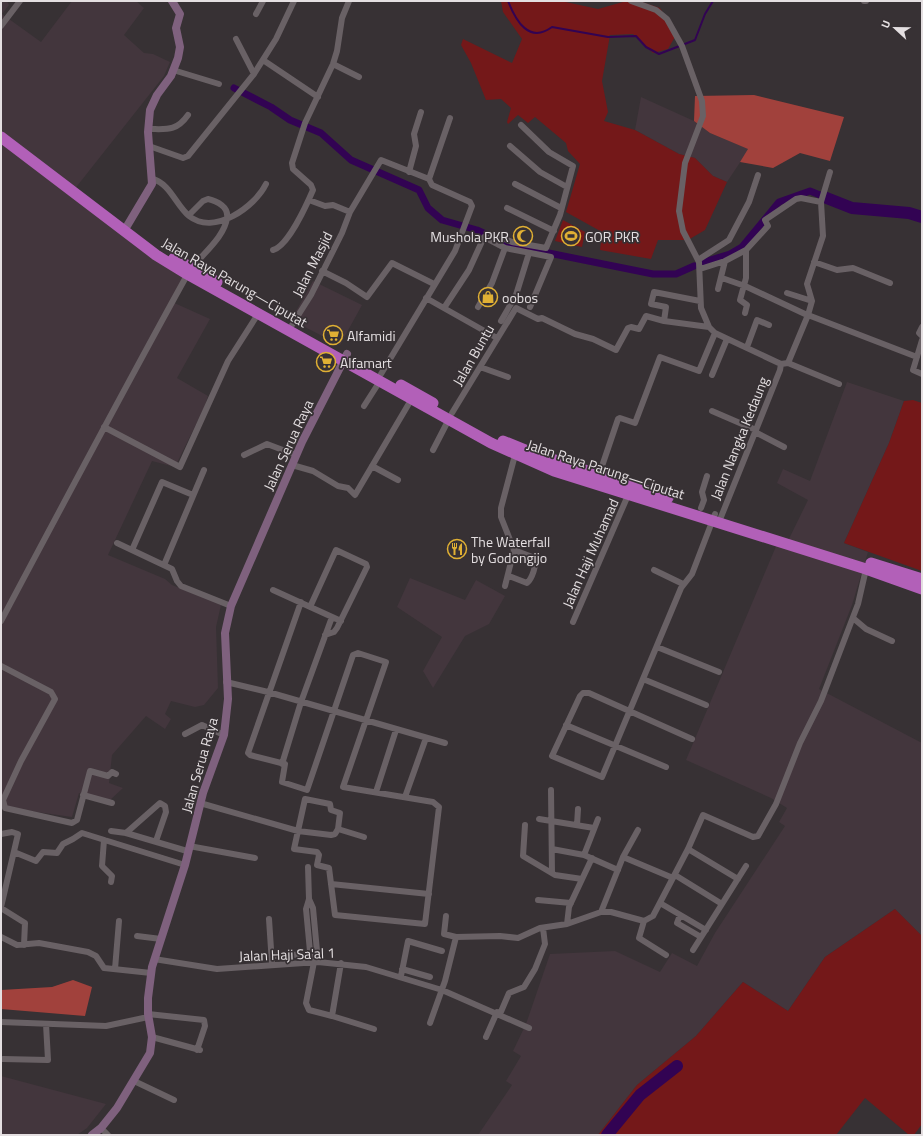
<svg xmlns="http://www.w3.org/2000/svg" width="923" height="1136" font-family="'Titillium Web',sans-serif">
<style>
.built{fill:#43363d}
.green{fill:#741819}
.forest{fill:#a1413c}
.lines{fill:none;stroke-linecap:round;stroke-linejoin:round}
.stream{stroke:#320353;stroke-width:2}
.canal{stroke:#320353;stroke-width:7}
.river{stroke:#320353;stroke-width:12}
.street{stroke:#696165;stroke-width:6}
.secondary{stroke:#7f617e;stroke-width:8}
.highway{stroke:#b260b8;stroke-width:11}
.labels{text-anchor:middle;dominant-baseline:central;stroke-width:3.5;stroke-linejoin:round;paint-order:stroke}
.poi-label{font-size:14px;fill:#e4dfe1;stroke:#373134;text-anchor:start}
.street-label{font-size:14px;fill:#e4dfe1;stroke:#373134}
</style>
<rect width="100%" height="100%" fill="#373134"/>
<path class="built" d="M1,1H7L9,5L2,14L41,42L72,1H136L144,8L124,35L144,53L153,54L170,62L164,76L70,195L184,277L170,301L210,319L177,378L208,396L204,408L175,467L152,461L108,555L165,579L172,585L221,605L216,627L218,688L204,705L195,707L171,701L165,714L171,719L165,729L146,716L112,755L109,783L123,788L109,801L79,793L72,817L1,807Z
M641,97L694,121L710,133L749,149L727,182L713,176L695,158L679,154L635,130Z
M313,281L362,305L340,345L291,320Z
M847,382L904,401L889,443L844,543L868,552L852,605L819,689L922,743V936L895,909L825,957L788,1011L743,982L696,1036L637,1085L598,1135H478L512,1085L506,1081L521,1056L513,1051L526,1024L550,954L615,951L660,972L672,953L697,966L715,933L785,826L779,822L787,808L771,798L686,760L777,544L785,547L808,500L777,483L783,469L810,481Z
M410,578L465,600L476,580L505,596L489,624L465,636L433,688L423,671L442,637L397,607Z
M1,1076L106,1104L87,1128L77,1135H1Z"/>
<path class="green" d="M501,1H561L598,9L623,2H642L660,8L676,35L668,49L653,53L633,34L610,35L602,81L608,112L604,121L635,130L679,154L695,158L713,176L727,182L705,230L688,240H658L651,259L600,250L602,232L566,212L580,164L568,151L566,143L535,117L528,123L518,115L508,124L507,122L511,108L501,99L486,100L471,63L461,45L463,39L512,63L522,39L503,12Z
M563,220L585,232L582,247L555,241Z
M913,400L922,403V571L844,543L889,443L904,401Z
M895,909L922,936V1124L914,1135H909L865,1098L836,1135H598L637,1085L696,1036L743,982L788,1011L825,957Z"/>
<path class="forest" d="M754,95L844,117L830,161L800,153L773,168L740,162L748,149L710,133L694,121L695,96Z
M73,980L92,987L85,1016L1,1009V990L52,987Z"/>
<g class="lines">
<path class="stream" d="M508,1C516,21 529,44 552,27L608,37L636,36L646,47L659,54L695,40L705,14L713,1"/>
<path class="canal" d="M234,88L271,107L290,120L321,133L351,160L419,190L428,208L442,220L477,230L509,245L653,274H676L694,266
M701,263L730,254L742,247L779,202L810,191L820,195"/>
<path class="river" d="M824,197L852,208L909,213L922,217
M607,1135L640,1095L677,1066"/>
<path class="street" d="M631,1L656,10L667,19L682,46L702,101L703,116L685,163L679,211L683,231L699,262L701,308L709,327L715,333L781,364L788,363L839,384
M864,1H866
M256,14L263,1
M1,26L20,1
M236,39L254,74
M263,60L318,97
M333,64L359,77
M173,70L219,84
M148,129C166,129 176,132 188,115
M149,146L183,158L188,156L254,74L276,39L294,1
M510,146L540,172L567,187
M409,172L416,146L414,134L421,112
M153,179C170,184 176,205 189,216C214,236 255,207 266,184
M429,179L450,118
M515,184L561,208
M309,200L325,206L333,205L350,212
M821,202L830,172
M507,208L554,231
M486,238L505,248L551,257L530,307
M273,250C288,246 307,204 313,190L311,185L293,169L292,163L305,123L333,64L337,51L342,18L349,1
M698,260L729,240L749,202L758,175
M814,262L837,270L853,268L890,283
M700,269L725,261L746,250L768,226L765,220L796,199L801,198L821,202L823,236L807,284L812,301L808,315L788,363
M322,271L346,283L367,297L392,263L434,284
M722,278L745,286L805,314
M718,289L725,261
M787,293L812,301
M426,298L497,338
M478,307L492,283L505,248
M444,308L469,270L484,237L486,238L495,235L512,242L546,248L560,215L573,166L549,152L521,125
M745,313L747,305L740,300L746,278V250
M808,315L917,357
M501,321L516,295L529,253
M664,321L666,307L651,304L654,292L700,301
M292,325L311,295L342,233L350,212L381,160L429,179L432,185L470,202L472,206L455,251L381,374
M922,327L919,333L922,336
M922,340L913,370L922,374
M747,347L757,320L769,325
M480,367L508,377
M712,375L727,339
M364,406L380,381
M712,411L756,430
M452,413L516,308L538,319L542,318L575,334L593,339L616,350L628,328L631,327L639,329L646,316L664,321L709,327
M104,427L180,467L228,361L258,314
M755,432L784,447
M433,450L449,419
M244,455L267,444L296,455
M292,465L313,471L338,486L348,488L355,495L411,400
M372,466L398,480
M599,475L618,419L620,418L635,423L660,357L699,371L715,333
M701,508L704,500L702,492L707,476
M719,522L780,370L781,364
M117,543L172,569L177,581L181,586L231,606
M132,550L162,482L193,495
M164,565L204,470
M654,570L683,584
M509,576L527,583C532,579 537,564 535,558L514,550
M505,586L514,550L501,517V508L515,455
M273,590L341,621
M301,602L248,753L250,755L285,764L282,782L307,790L353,655L358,653L386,662L343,787L433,802L439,807L425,924L335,915L329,868L317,865L319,855L317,852L294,849L305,799L330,804L331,810L340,813L338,829L364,837
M310,607L336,550L366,564L367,567L337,628L334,632L325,635
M853,618L866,629L892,641
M1,621C62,506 123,391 186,277C196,258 224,240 227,218C229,207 217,201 208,199L203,201L189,215
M573,622L629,493
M657,647L719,672
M1,666L51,692L55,699L21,761L3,800L5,808L72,823L77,820L90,771L108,776L112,772L116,774
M643,679L706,705
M226,682L268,692L445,743
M566,725L666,767
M185,734L202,725L224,735
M692,739L589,693H583L580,696L552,756L602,777L630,710L681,588L692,574L715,514
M282,764L301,702L332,617
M551,790L552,873
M376,792L396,730
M83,795L112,803
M405,797L426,738
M200,803L298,831L331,835L335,834L338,829
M539,819L594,828
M525,825L523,856L555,875L582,879
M577,825L578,809
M111,831L126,833L187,851
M126,833L160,803L165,806L166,812L156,841
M1,834L12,832L18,834L1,907
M104,840L102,866L112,876L111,882
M189,846L255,858
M552,849L584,855L618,870
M688,849L738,879
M14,852L36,861L43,852L57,853L63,844L73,839L82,833L185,865
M584,855L598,819
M623,857L638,830
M308,867L309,899L306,909L311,962
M675,875L722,904
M331,884L429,894
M309,899L313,908L318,962
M538,900L571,903
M660,903L706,930
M1,908L25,923L24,945
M601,912L623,857L673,878
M680,915L677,923L701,937
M446,916L444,934L456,937
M269,919L272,964
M644,921L639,938L666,955
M567,924L569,907L592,858
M137,936L161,939
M1,937L17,945L39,943L88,952L96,956L104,968L151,973
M693,950L746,866
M271,956L310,954
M154,959L217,969L318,962L366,967L442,990L529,1028
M314,962L306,1003L309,1010L332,1016L374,1029
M115,969L119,921
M402,969L430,977
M401,976L408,941L442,951
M148,1014L204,1020L205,1026L197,1050
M500,1014L509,993L524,987L535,969L545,944L543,928
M332,1016L341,963
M1,1022L106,1026L148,1017
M430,1023L445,981L456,937L500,936L518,938L540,928L567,924L601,912H611L644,921L653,916L688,849L703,815L753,837L758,836L776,804L800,743L821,701L858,604L866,569
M152,1037L200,1050
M486,1037L497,1012
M3,1059L48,1060L46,1024
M134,1081L174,1100
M101,1128L108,1135"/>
<path class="secondary" d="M127,226L152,184L148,132L150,110L157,95L171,76L178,58L180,47L176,28L180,14L172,1
M92,1135L101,1128L117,1108L150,1053L152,1037L148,1014V998L152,967L185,865L203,793L224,735L228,699L225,633L231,606L302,442L347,354"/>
<path class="highway" d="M1,137L156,255L187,274L491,443L554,471L866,569L922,589
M174,258L217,282
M401,385L433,403
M503,441L528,451L668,498
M871,563L922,579"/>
</g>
<defs>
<g id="mosque-ring" transform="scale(1)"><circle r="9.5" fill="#373134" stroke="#e0b034" stroke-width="1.5"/><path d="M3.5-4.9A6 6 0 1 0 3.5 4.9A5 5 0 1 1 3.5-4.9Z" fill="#e0b034"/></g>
<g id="stadium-ring" transform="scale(1)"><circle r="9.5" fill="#373134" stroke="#e0b034" stroke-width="1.5"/><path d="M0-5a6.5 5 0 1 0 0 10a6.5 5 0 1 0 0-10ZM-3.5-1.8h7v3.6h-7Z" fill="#e0b034"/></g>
<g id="shop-ring" transform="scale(1)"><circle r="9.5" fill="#373134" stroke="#e0b034" stroke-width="1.5"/><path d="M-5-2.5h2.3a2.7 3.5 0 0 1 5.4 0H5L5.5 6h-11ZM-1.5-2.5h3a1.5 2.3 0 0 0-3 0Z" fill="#e0b034"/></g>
<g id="supermarket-ring" transform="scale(1)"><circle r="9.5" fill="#373134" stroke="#e0b034" stroke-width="1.5"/><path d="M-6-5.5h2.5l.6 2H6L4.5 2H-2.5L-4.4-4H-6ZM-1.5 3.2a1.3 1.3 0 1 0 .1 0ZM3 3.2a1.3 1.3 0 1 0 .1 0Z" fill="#e0b034"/></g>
<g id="restaurant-ring" transform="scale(1)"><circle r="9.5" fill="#373134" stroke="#e0b034" stroke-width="1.5"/><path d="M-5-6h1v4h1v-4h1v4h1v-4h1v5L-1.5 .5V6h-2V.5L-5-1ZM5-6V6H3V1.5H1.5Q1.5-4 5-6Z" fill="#e0b034"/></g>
</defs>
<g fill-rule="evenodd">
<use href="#mosque-ring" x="523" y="236"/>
<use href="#stadium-ring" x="571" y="236"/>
<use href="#shop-ring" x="488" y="297"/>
<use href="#supermarket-ring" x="333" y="335"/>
<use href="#supermarket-ring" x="326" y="362"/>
<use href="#restaurant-ring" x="457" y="549"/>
</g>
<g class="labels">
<g class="poi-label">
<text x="509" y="236" text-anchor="end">Mushola PKR</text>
<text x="585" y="236">GOR PKR</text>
<text x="502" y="297">oobos</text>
<text x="347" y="335">Alfamidi</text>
<text x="340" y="362">Alfamart</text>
<text x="471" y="541">The Waterfall<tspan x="471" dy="16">by Godongijo</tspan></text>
</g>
<g class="street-label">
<text transform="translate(312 264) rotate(-63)">Jalan Masjid</text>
<text transform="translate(235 282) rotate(30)">Jalan Raya Parung—Ciputat</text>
<text transform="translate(473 355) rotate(-60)">Jalan Buntu</text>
<text transform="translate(739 438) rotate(-68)">Jalan Nangka Kedaung</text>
<text transform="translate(288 445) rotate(-65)">Jalan Serua Raya</text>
<text transform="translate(606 469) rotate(18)">Jalan Raya Parung—Ciputat</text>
<text transform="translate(590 553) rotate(-66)">Jalan Haji Muhamad</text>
<text transform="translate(199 765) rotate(-74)">Jalan Serua Raya</text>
<text transform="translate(287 954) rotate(-2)">Jalan Haji Sa'al 1</text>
</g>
</g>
<rect width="923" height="1136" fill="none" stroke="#e4dfe1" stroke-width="4"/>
<g transform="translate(895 28) rotate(292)" stroke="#373134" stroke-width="3" paint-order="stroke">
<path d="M0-3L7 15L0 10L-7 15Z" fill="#e4dfe1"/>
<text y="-6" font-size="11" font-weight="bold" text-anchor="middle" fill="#e4dfe1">U</text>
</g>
</svg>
